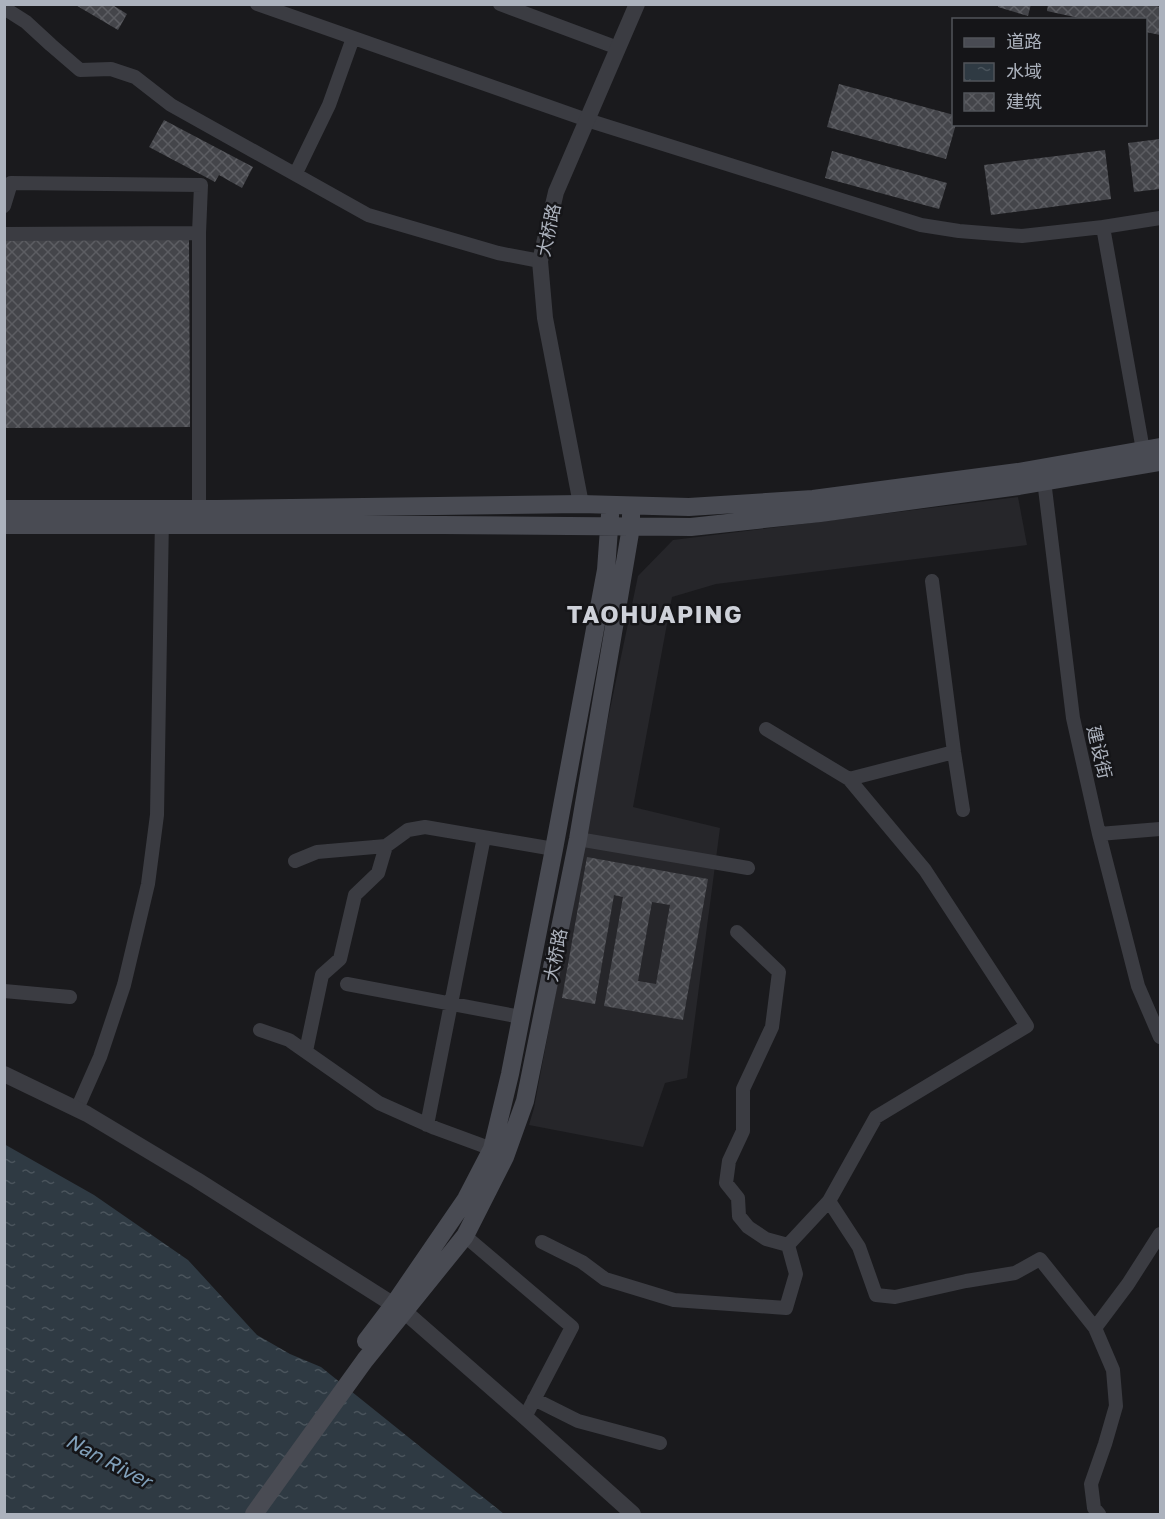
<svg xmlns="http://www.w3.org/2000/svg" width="1165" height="1519" font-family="'Golos Text','Noto Sans SC',sans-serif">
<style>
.built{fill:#26262a}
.water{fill:url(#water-ripples)}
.building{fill:url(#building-cross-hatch);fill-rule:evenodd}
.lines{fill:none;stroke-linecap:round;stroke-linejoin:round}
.minor{stroke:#3b3c42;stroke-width:14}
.tertiary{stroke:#3b3c42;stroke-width:16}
.secondary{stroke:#494b53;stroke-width:18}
.labels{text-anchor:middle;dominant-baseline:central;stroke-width:5;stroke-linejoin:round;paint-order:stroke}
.street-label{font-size:18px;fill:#acb2bd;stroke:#151518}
.water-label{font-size:20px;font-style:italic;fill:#81a0ba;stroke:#151518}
.district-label{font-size:24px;font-weight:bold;letter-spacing:1.5px;fill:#ced1d9;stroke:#151518}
</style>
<defs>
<pattern id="water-ripples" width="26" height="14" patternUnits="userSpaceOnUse" patternTransform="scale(1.5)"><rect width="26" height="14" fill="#2f3a43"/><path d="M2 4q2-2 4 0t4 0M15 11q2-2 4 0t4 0" fill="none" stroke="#4a545c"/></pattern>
<pattern id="building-cross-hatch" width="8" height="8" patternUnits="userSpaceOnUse" patternTransform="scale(1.5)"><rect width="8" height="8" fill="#44454a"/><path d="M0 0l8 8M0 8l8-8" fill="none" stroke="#5c5d62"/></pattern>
</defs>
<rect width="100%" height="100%" fill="#1a1a1d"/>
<path class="built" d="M1018,497L1027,545L716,584L672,597L633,807L720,828L687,1078L665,1083L643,1147L529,1125L534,1108L597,771L638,576L673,540Z"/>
<path class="water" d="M4,1144L94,1195L188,1260L257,1335L290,1354L321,1367L504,1514H5Z"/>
<path class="building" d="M74,4H111L127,14L118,30Z
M998,4H1031L1028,16L998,7Z
M1048,4H1147L1160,7V35L1146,32V20H1088L1047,11Z
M839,84L954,115V124H956L946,159L827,127Z
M164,120L253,167L242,188L219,175L215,182L149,147Z
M1160,139V189L1134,192L1128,143Z
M1105,150L1111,199L991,215L984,165Z
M832,151L947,183L939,209L825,178Z
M5,239H189L190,427L6,428Z
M587,857L708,879L683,1020L604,1006L623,897L614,895L595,1004L562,998ZM652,902L670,905L656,984L638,981Z"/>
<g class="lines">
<path class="minor" d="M257,4L587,120L921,225L959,231L1022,236L1103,227
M500,4L618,48
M4,8L26,22L51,45L80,70L111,69L135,77L171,105L368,215L498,253L540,261
M296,173L329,105L353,38
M4,206L11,183L201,185L199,233
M4,234L199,233V509
M1143,450L1103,227L1160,218
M1043,472L1073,718L1099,834L1138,986L1160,1037
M932,581L954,752L963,810
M766,729L849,779L954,752
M1099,834L1160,829
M578,839L748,868
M295,861L317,852L386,846L408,830L425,827L554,849
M737,932L779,972L772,1027L743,1089V1131L729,1161L726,1183L738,1198L739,1216L748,1227L766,1239L788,1245
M347,984L521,1017
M4,991L70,997
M260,1030L289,1040L379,1103L435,1128L492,1149
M306,1051L322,975L340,959L355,895L378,873L386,846
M77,1109L100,1057L124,985L148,884L157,815L162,517
M427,1125L484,837
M829,1201L859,1247L876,1295L895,1297L966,1281L1015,1273L1040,1259L1095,1328
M465,1236L572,1327L525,1417
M542,1242L582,1262L605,1279L674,1300L786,1308L796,1274L788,1245L829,1201L876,1117L1027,1026L925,870L849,779
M534,1399L578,1421L660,1443
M1099,1514L1094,1508L1091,1484L1105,1444L1116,1406L1113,1370L1095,1328L1128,1284L1160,1234"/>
<path class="tertiary" d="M581,504L545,318L540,261L556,192L637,4
M4,1074L87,1114L197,1180L405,1312L525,1417L633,1514"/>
<path class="secondary" d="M4,509H216L581,504L689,507L813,499L1018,472L1160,447
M4,525H442L691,527L820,513L1019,486L1160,462
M366,1341L394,1304L466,1199L492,1149L510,1074L554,849L606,570L610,515
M254,1514L365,1360L465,1236L505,1157L525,1101L578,839L631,527V515"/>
</g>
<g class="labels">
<g class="street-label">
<text transform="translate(548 230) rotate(-78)">大桥路</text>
<text transform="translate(1100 752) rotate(77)">建设街</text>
<text transform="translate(555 955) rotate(-79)">大桥路</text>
</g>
<g class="water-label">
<text transform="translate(109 1460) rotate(28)">Nan River</text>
</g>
<g class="district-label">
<text x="655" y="613">TAOHUAPING</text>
</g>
</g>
<rect width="1165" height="1519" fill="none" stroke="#acb2bd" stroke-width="12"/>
<rect x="952" y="18" width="195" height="108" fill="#151518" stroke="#51545a" stroke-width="1.5"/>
<rect x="964" y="38" width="30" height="9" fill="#494b53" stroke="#51545a" stroke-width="1.5"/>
<text x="1006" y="48" font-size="18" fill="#acb2bd">道路</text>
<rect x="964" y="63" width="30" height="18" fill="url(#water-ripples)" stroke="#51545a" stroke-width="1.5"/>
<text x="1006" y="78" font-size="18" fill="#acb2bd">水域</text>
<rect x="964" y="93" width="30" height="18" fill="url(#building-cross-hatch)" stroke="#51545a" stroke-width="1.5"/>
<text x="1006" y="108" font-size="18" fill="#acb2bd">建筑</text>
</svg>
